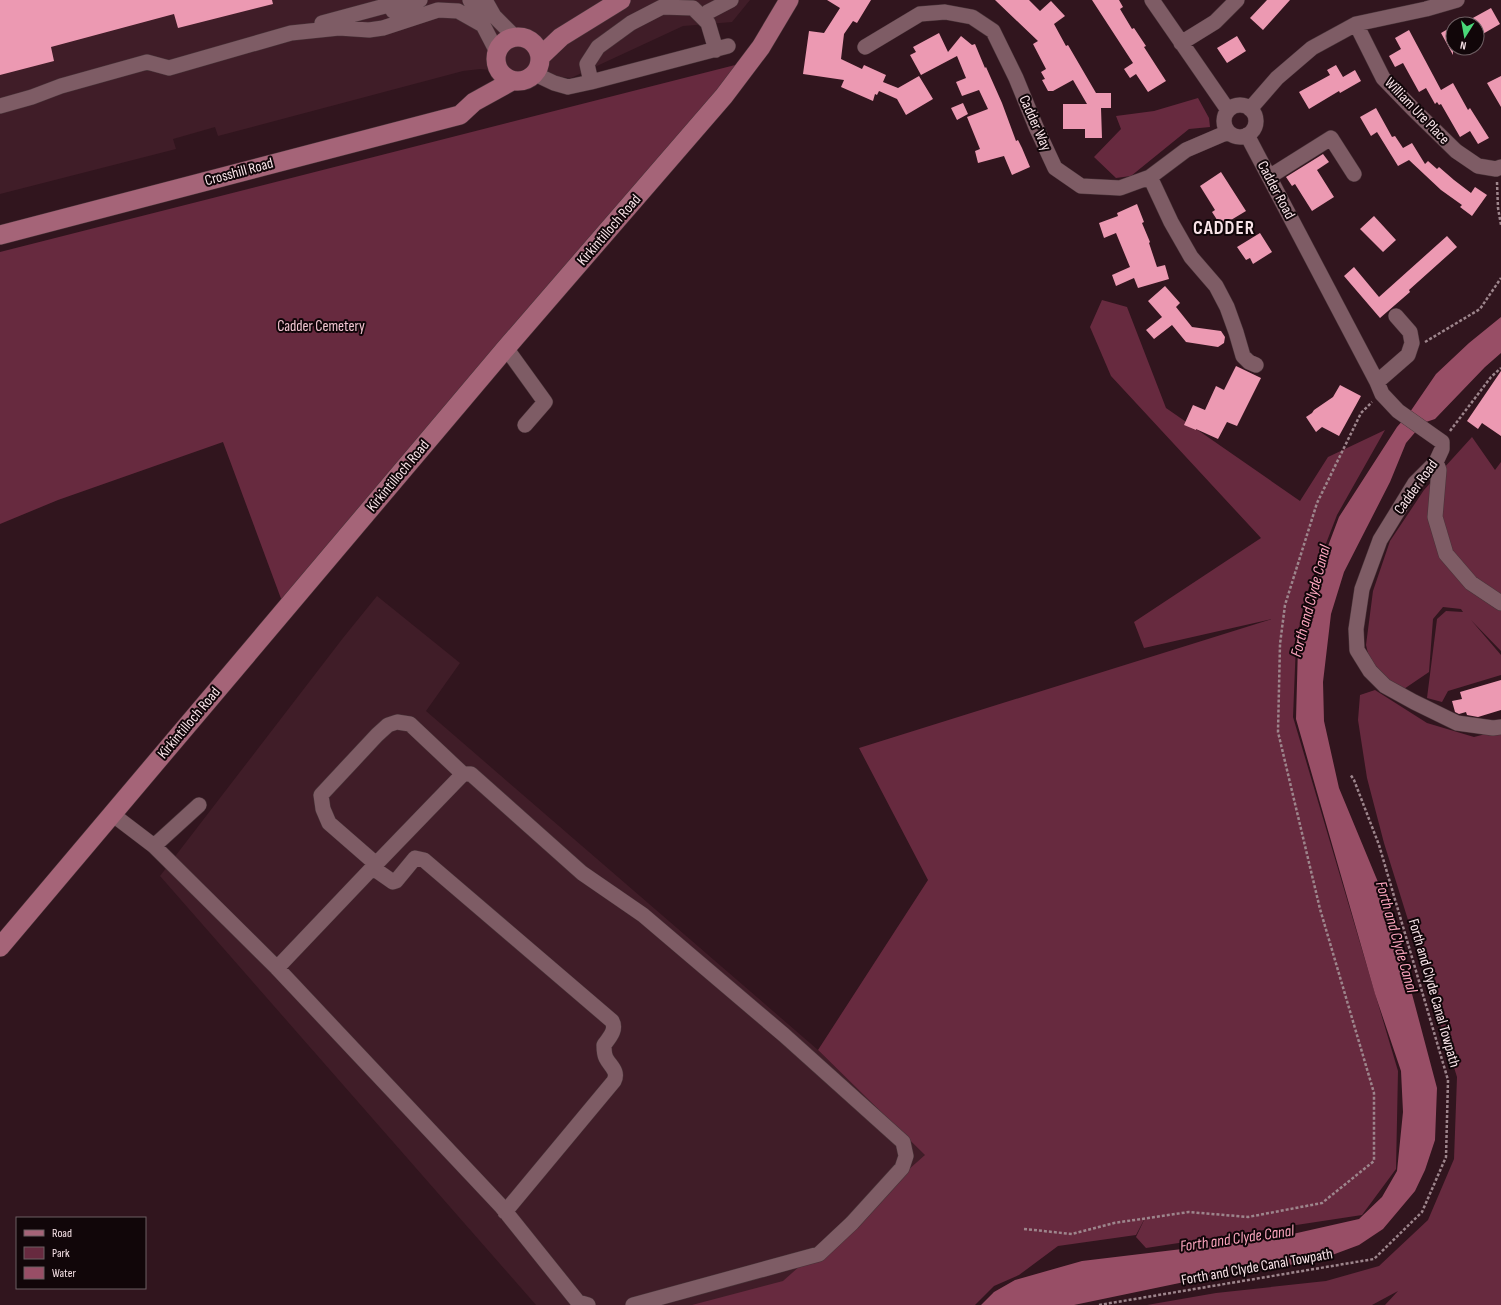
<svg xmlns="http://www.w3.org/2000/svg" width="1501" height="1305" font-family="'Sofia Sans Condensed',sans-serif">
<style>
.built{fill:#401d28}
.green{fill:#672a3f}
.water{fill:#984e66}
.building{fill:#ec99b2}
.lines{fill:none;stroke-linecap:round;stroke-linejoin:round}
.minor-casing{stroke:#493439;stroke-width:16}
.major-casing{stroke:#493439;stroke-width:20}
.path{stroke:#9d858c;stroke-width:2.5;stroke-dasharray:3 2;stroke-linecap:butt}
.minor{stroke:#7e5c65;stroke-width:15}
.major{stroke:#a56478;stroke-width:19}
.labels{text-anchor:middle;dominant-baseline:central;stroke-width:4;stroke-linejoin:round;paint-order:stroke}
.street-label{font-size:15px;fill:#f8e3e8;stroke:#110609}
.park-label{font-size:15px;fill:#f4c7d3;stroke:#110609}
.water-label{font-size:16px;font-style:italic;fill:#fca5be;stroke:#110609}
.district-label{font-size:19px;font-weight:bold;letter-spacing:1px;fill:#f8e3e8;stroke:#110609}
</style>
<rect width="100%" height="100%" fill="#31151e"/>
<path class="built" d="M0,0H750L732,22L683,26L571,78L480,69L463,71L218,136L215,127L173,139L176,149L0,194Z
M377,596L460,663L426,711L818,1050L932,1161L802,1285L701,1305H536L160,876L343,638Z"/>
<path class="green" d="M743,63L283,604L223,442L58,500L0,524V252Z
M1198,98L1209,118L1210,127L1189,129L1131,176L1116,178L1094,157L1121,129L1116,116L1154,111Z
M1102,300L1127,307L1166,408L1300,501L1328,457L1385,430L1337,515L1305,598L1296,643L1293,717L1398,1071L1396,1169L1362,1215L1146,1248L1136,1237L1146,1216L1136,1235L1058,1246L1019,1275L994,1286L975,1305H692L783,1281L925,1155L818,1050L928,880L859,748L1272,619L1144,648L1134,622L1261,538L1111,376L1090,327Z
M1472,437L1495,470L1501,462V651L1471,620L1501,655V675L1448,691L1442,702L1427,698L1437,619L1446,611L1463,612L1461,609L1443,607L1433,619L1429,672L1401,691L1372,670L1366,645L1373,591L1390,541L1424,490Z
M1375,690L1427,723L1474,737L1501,730V1305H1385L1398,1291L1372,1305H1147L1216,1293L1326,1281L1379,1266L1428,1220L1454,1159L1457,1077L1384,843L1367,778L1358,720L1360,695Z"/>
<path class="water" d="M1501,317V353L1485,367L1435,419L1423,423L1406,443L1390,482L1344,572L1331,614L1323,682L1324,721L1339,788L1390,911L1437,1088L1435,1140L1425,1170L1415,1191L1383,1229L1359,1245L1316,1261L1218,1275L1074,1305H981L994,1292L1015,1280L1082,1261L1275,1238L1359,1219L1382,1197L1397,1171L1403,1112L1401,1071L1375,994L1296,719L1298,646L1308,599L1339,517L1397,427L1410,412L1436,374L1469,343Z"/>
<path class="building" d="M0,0H272L273,4L178,28L174,14L51,47L54,61L0,75Z
M827,0H871L857,23L853,21L844,34L841,59L862,69L864,65L886,75L883,82L898,88L919,76L933,99L906,115L897,99L879,91L877,95L875,94L873,101L841,87L844,80L803,74L809,31L824,33L840,8Z
M995,0H1029L1040,11L1051,1L1065,16L1054,24L1066,46L1068,45L1096,93H1111V108H1101L1102,138H1085V129H1063V104H1087L1073,80L1053,91H1048L1042,80L1045,79L1041,72L1046,69L1033,44L1038,41Z
M1092,0H1119L1123,7L1120,9L1132,29L1134,28L1146,46L1144,47L1166,81L1148,92L1136,74L1130,78L1124,69L1133,63Z
M1267,0H1290L1263,30L1250,18Z
M1491,8L1500,24L1481,35L1477,29V24H1474L1471,19Z
M1453,26V55L1441,33Z
M1409,30L1441,90L1453,83L1468,110L1470,108L1489,138L1478,144L1470,131L1460,137L1441,104L1439,105L1437,102L1435,104L1426,88L1419,92L1403,63L1395,67L1389,56L1401,49L1395,38Z
M939,33L948,52L961,36L972,45L975,44L985,68L986,67L1002,103L1016,141L1018,140L1022,148L1030,167L1012,175L1004,156L978,163L975,151L980,149L967,117L988,109L979,90L962,96L956,82L966,78L957,56L921,75L910,55L916,52L913,47Z
M1237,36L1246,51L1227,63L1217,48Z
M1336,65L1343,77L1355,70L1361,81L1340,93L1339,91L1309,109L1299,92L1330,75L1327,70Z
M1501,76V107L1487,83Z
M963,103L968,114L957,120L951,108Z
M1376,108L1392,137L1395,136L1403,148L1412,143L1425,164L1428,161L1437,169L1439,167L1454,180L1471,193L1475,187L1487,195L1472,216L1460,207L1462,205L1441,190L1409,160L1398,166L1377,132L1371,136L1360,117Z
M1323,154L1329,162L1317,170L1334,197L1312,211L1295,184L1292,186L1286,177Z
M1221,172L1246,211L1221,226L1212,212L1215,210L1200,186Z
M1137,204L1144,222L1142,223L1150,242L1149,243L1157,267L1165,265L1169,279L1138,288L1134,278L1116,286L1112,275L1130,267L1116,233L1104,238L1099,223L1118,216L1117,213Z
M1374,216L1396,240L1383,252L1360,229Z
M1260,233L1272,252L1253,264L1250,258L1246,260L1237,247Z
M1447,236L1457,247L1409,290L1410,292L1380,318L1344,276L1354,267L1379,297Z
M1165,286L1180,303L1176,307L1192,327L1221,331L1225,337L1224,343L1218,347L1186,342L1172,325L1154,339L1146,330L1162,317L1148,301Z
M1236,366L1261,378L1237,426L1227,422L1218,439L1196,429V430L1184,425L1193,405L1205,410L1216,386L1224,390Z
M1501,371V436L1482,423L1478,429L1467,421Z
M1340,385L1361,396L1339,436L1322,427L1316,432L1306,417L1312,413L1314,410L1333,397Z
M1501,680V710L1478,717L1467,715L1466,712L1459,714L1455,712L1452,701L1462,699L1460,692Z"/>
<g class="lines">
<g class="minor-casing">
<path id="minor" d="M470,0L497,52
M485,0L494,16L515,37
M1152,0L1228,110
M393,11L420,0
M703,17L708,12L731,0
M322,23L385,6L401,7
M1356,24L1383,78L1414,110L1456,151L1478,166L1496,169L1501,167
M1181,43L1215,22L1237,0
M865,47L920,14L945,12L972,17L993,31L1016,78L1036,127L1055,168L1081,186L1120,188L1150,177L1186,150L1228,132
M535,74L554,83L568,87L591,82L728,46
M591,82L587,64L598,47L631,23L662,7L693,8L708,23L716,50
M1224 121a16 16 0 1 1 32 0a16 16 0 1 1-32 0Z
M0,106L32,97L61,86L147,62L169,68L291,33L339,28L369,30L383,28L438,10L458,11L481,24
M1250,109L1277,78L1312,48L1356,24L1426,9L1457,0
M1247,135L1377,382L1382,394L1398,411L1442,442V449L1436,462L1415,483L1380,540L1362,589L1356,629L1357,650L1370,671L1385,686L1414,702L1457,723L1493,728L1501,727
M1150,177L1171,222L1191,257L1216,286L1227,307L1236,332L1243,356L1249,362L1256,365
M1269,177L1331,138L1354,174
M506,348L545,402L525,425
M1377,382L1408,355L1412,343L1410,332L1396,316
M1436,462L1439,470L1435,517L1446,554L1471,583L1501,603
M463,774H471L582,873L643,915L784,1035L903,1142L906,1156L902,1168L852,1223L819,1254L633,1305
M112,814L154,846L277,968L376,864L329,823L323,809L321,795L377,735L388,725L397,722L410,724L463,774L376,864
M154,846L199,805
M373,868L393,882L396,881L415,858L424,860L612,1021C617,1030 609,1038 604,1045C604,1049 604,1054 606,1058C610,1066 619,1071 614,1081L505,1212
M277,968L501,1206L578,1302L588,1305"/>
</g>
<g class="major-casing">
<path id="major" d="M496 59a22 22 0 1 1 44 0a22 22 0 1 1-44 0Z
M540,57L561,37L621,0
M0,235L460,115L474,102L512,81
M0,947L506,348L724,96L761,47L789,0"/>
</g>
<path class="path" d="M1497,182L1498,208L1501,225
M1425,342L1480,309L1501,278
M1450,431L1491,377L1501,368
M1024,1229L1072,1234L1114,1223L1189,1212L1248,1217L1322,1203L1374,1161V1093L1320,909L1278,732L1280,644L1285,605L1317,503L1361,413L1372,402
M1099,1305L1374,1259L1422,1212L1446,1157L1448,1080L1379,845L1354,780L1350,774"/>
<use href="#minor" class="minor"/>
<use href="#major" class="major"/>
</g>
<g class="labels">
<g class="street-label">
<text transform="translate(1417 111) rotate(46)">William Ure Place</text>
<text transform="translate(1035 123) rotate(66)">Cadder Way</text>
<text transform="translate(239 172) rotate(-15)">Crosshill Road</text>
<text transform="translate(1276 190) rotate(62)">Cadder Road</text>
<text transform="translate(609 230) rotate(-49)">Kirkintilloch Road</text>
<text transform="translate(398 476) rotate(-50)">Kirkintilloch Road</text>
<text transform="translate(1416 487) rotate(-54)">Cadder Road</text>
<text transform="translate(189 723) rotate(-50)">Kirkintilloch Road</text>
<text transform="translate(1434 993) rotate(74)">Forth and Clyde Canal Towpath</text>
<text transform="translate(1257 1267) rotate(-10)">Forth and Clyde Canal Towpath</text>
</g>
<g class="park-label">
<text x="321" y="326">Cadder Cemetery</text>
</g>
<g class="water-label">
<text transform="translate(1311 601) rotate(-75)">Forth and Clyde Canal</text>
<text transform="translate(1396 937) rotate(74)">Forth and Clyde Canal</text>
<text transform="translate(1237 1239) rotate(-8)">Forth and Clyde Canal</text>
</g>
<g class="district-label">
<text x="1224" y="228">CADDER</text>
</g>
</g>
<rect x="16" y="1217" width="130" height="72" fill="#110609" stroke="#6d5e62"/>
<rect x="24" y="1230" width="20" height="6" fill="#a56478" stroke="#6d5e62"/>
<text x="52" y="1237" font-size="12" fill="#f8e3e8">Road</text>
<rect x="24" y="1247" width="20" height="12" fill="#672a3f" stroke="#6d5e62"/>
<text x="52" y="1257" font-size="12" fill="#f8e3e8">Park</text>
<rect x="24" y="1267" width="20" height="12" fill="#984e66" stroke="#6d5e62"/>
<text x="52" y="1277" font-size="12" fill="#f8e3e8">Water</text>
<g transform="translate(1465 36) rotate(191)"><circle r="19" fill="#110609" stroke="#6d5e62"/>
<path d="M0-3L7 15L0 10L-7 15Z" fill="#49d778"/>
<text y="-6" font-size="11" font-weight="bold" text-anchor="middle" fill="#f8e3e8">N</text>
</g>
</svg>
